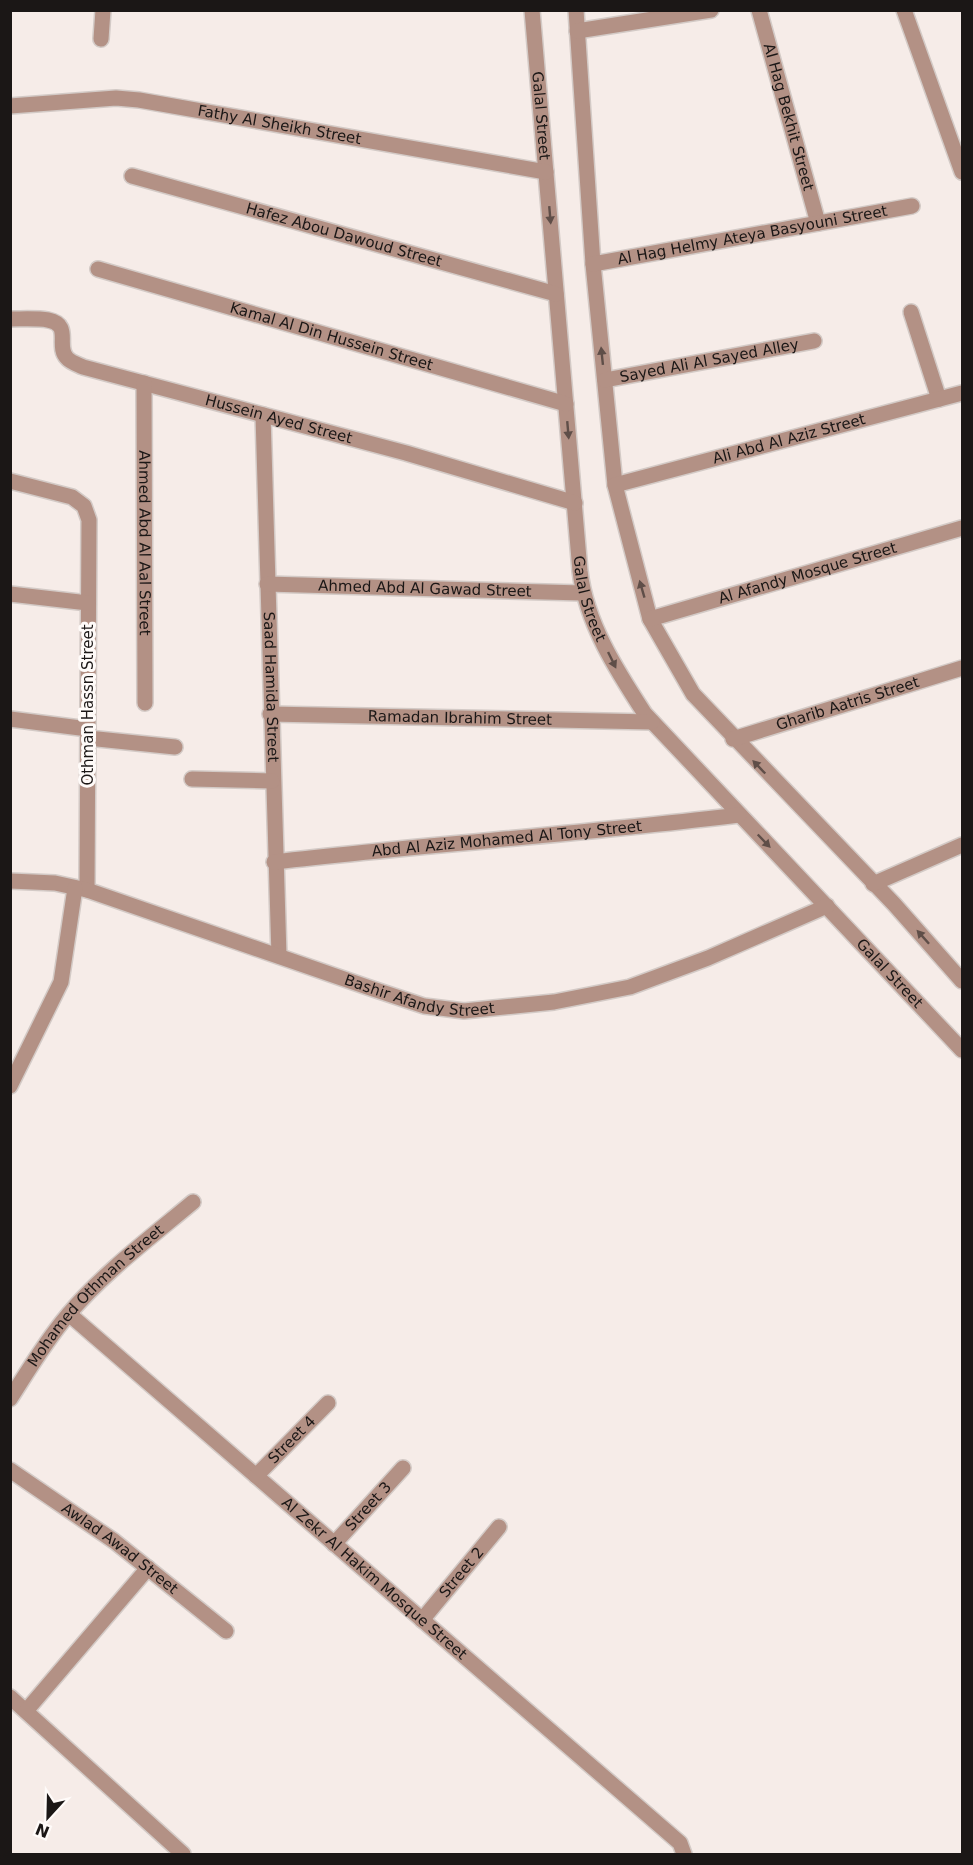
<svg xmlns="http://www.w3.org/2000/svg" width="973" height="1865" font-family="'DejaVu Sans',sans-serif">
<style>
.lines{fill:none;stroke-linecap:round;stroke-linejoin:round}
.street-casing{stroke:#d3cac6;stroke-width:18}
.street{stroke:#b39185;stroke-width:15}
.oneway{fill:#5f4e48}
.labels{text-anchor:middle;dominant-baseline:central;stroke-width:6;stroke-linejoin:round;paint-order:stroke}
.street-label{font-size:15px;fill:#1b1716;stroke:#fffbf9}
</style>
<rect width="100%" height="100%" fill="#f6ece8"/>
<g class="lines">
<g class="street-casing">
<g id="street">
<path id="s1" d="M532,10L580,571C586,623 617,671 645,714L962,1050"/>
<path d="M576,10L593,264L615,485L650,619L693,694L894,904L962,981"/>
<path id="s2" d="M759,10L818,223"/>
<path d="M904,10L962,172"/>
<path d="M577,31L711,10"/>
<path d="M101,39L103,10"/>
<path id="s3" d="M10,106L116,98L139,100L546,172"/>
<path id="s4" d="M132,176L556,294"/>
<path id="s5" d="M593,264L912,206"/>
<path id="s6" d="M98,269L566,404"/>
<path d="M911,312L939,399"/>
<path id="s7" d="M10,319C23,319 37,318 48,320C73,325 55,346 67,358C70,362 79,365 83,367L406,453L575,503"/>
<path id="s8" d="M605,380L814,341"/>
<path id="s9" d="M144,383L145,703"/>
<path id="s10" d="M263,415L279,956"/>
<path d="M10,481L72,497L84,506L89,520L87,890"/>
<path id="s11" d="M615,485L962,393"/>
<path id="s12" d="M267,584L582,593"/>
<path d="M10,594L88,603"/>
<path id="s13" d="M650,619L962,528"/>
<path id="s14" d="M270,714L652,722"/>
<path d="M10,719L88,729"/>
<path d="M88,738L175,747"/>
<path id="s15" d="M733,739L962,668"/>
<path d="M192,779L272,781"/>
<path id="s16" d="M274,862C429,844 585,834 739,815"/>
<path id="s17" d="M10,881L55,883L87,890L373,989L424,1006L464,1011L554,1002L630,987L708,958L827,906"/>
<path d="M873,884L962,845"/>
<path d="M10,1086L61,982L75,888"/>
<path id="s18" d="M69,1314L680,1843L684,1854"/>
<path id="s19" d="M10,1399C28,1371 45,1342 67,1316C103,1273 150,1238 193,1202"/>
<path id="s20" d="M10,1470L114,1541L226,1631"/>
<path id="s21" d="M256,1476L328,1403"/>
<path id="s22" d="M334,1544L403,1468"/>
<path id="s23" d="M422,1620L499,1527"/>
<path d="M10,1697L183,1854"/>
<path d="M26,1711L148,1568"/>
</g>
</g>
<use href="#street" class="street"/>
</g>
<defs><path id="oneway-solid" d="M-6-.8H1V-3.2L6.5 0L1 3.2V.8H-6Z" transform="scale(1.5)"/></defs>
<g class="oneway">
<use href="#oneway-solid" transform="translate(550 215) rotate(85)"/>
<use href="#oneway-solid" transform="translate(602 356) rotate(-96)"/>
<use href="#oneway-solid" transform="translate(568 430) rotate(85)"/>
<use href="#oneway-solid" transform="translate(642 589) rotate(-106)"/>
<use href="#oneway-solid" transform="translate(612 660) rotate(64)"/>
<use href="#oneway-solid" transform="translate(759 767) rotate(-134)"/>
<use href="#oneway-solid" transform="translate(764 841) rotate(46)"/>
<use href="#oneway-solid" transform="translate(923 937) rotate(-132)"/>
</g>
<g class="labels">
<g class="street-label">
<text stroke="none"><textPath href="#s1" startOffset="106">Galal Street</textPath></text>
<text stroke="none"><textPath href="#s2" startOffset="111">Al Hag Bekhit Street</textPath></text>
<text stroke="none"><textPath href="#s3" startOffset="272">Fathy Al Sheikh Street</textPath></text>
<text stroke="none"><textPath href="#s4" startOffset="220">Hafez Abou Dawoud Street</textPath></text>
<text stroke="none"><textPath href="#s5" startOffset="162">Al Hag Helmy Ateya Basyouni Street</textPath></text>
<text stroke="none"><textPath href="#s6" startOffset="243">Kamal Al Din Hussein Street</textPath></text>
<text stroke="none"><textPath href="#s8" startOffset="106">Sayed Ali Al Sayed Alley</textPath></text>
<text stroke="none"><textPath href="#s7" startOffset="306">Hussein Ayed Street</textPath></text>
<text stroke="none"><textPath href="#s11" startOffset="180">Ali Abd Al Aziz Street</textPath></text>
<text stroke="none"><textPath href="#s9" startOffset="160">Ahmed Abd Al Aal Street</textPath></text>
<text stroke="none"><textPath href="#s13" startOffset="164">Al Afandy Mosque Street</textPath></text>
<text stroke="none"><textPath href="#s12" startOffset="158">Ahmed Abd Al Gawad Street</textPath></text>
<text stroke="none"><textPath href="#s1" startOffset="592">Galal Street</textPath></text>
<text stroke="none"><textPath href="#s10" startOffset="272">Saad Hamida Street</textPath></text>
<text stroke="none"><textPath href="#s15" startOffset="120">Gharib Aatris Street</textPath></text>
<text transform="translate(88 705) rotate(-90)">Othman Hassn Street</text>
<text stroke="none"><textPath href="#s14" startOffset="190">Ramadan Ibrahim Street</textPath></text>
<text stroke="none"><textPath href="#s16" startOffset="234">Abd Al Aziz Mohamed Al Tony Street</textPath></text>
<text stroke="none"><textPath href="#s1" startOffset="1078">Galal Street</textPath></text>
<text stroke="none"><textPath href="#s17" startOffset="428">Bashir Afandy Street</textPath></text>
<text stroke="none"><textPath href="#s19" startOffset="135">Mohamed Othman Street</textPath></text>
<text stroke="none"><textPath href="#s21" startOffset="51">Street 4</textPath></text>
<text stroke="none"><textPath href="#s22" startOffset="51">Street 3</textPath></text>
<text stroke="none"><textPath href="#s20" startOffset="135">Awlad Awad Street</textPath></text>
<text stroke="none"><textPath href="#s23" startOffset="62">Street 2</textPath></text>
<text stroke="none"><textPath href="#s18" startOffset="404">Al Zekr Al Hakim Mosque Street</textPath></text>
</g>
</g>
<rect width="973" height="1865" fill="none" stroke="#1b1716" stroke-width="24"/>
<g transform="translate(48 1817) rotate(202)" stroke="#fffbf9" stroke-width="4.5" paint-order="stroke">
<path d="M0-4.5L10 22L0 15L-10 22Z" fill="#1b1716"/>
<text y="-9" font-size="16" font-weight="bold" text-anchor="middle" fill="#1b1716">N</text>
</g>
</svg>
